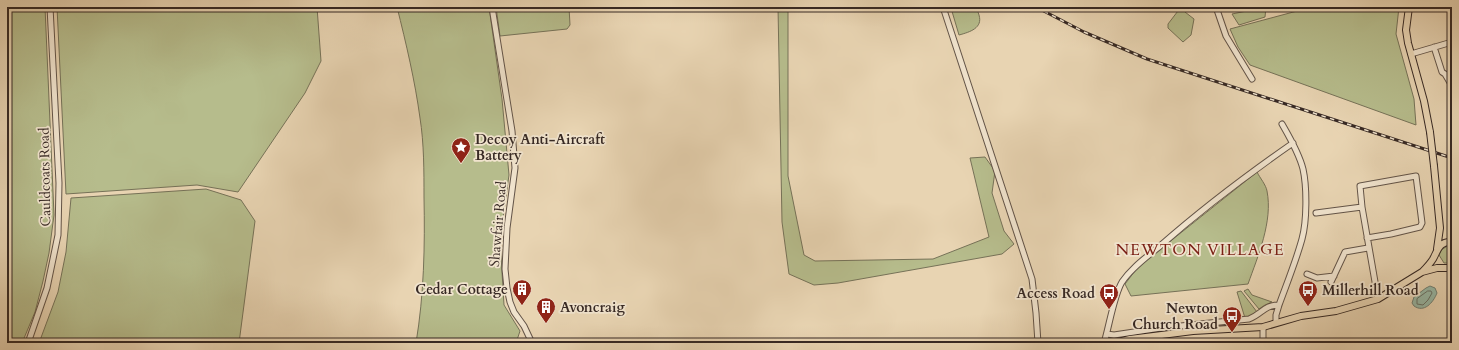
<svg xmlns="http://www.w3.org/2000/svg" width="1459" height="350" font-family="Cardo,serif">
<style>
.green{fill:#b6bc8c;stroke:#767258}
.water{fill:#98b9a7;stroke:#717f73}
.lines{fill:none;stroke-linecap:round;stroke-linejoin:round}
.shore{stroke:#687166;stroke-width:1}
.minor-casing{stroke:#635448;stroke-width:7}
.major-casing{stroke:#372924;stroke-width:8}
.minor{stroke:#f0e3cd;stroke-width:5}
.major{stroke:#e8d4b2;stroke-width:6}
.rail-casing{stroke:#372924;stroke-width:3}
.rail{stroke:#f0e3cd;stroke-width:1.5;stroke-dasharray:4.5;stroke-linecap:butt}
.major-bridge-casing{stroke:#372924;stroke-width:8;stroke-linecap:butt}
.major-bridge{stroke:#e8d4b2;stroke-width:6}
.labels{text-anchor:middle;dominant-baseline:central;stroke-width:3.5;stroke-linejoin:round;paint-order:stroke}
.poi-label{font-size:14px;font-weight:bold;fill:#372924;stroke:#f0e3cd;text-anchor:start}
.street-label{font-size:14px;fill:#372924;stroke:#f0e3cd}
.quarter-label{font-size:16px;letter-spacing:1px;fill:#7a1f14;stroke:#f0e3cd}
</style>
<rect width="100%" height="100%" fill="#e8d4b2"/>
<filter id="stains"><feTurbulence type="fractalNoise" baseFrequency=".005" numOctaves="4"/><feColorMatrix values="0 0 0 0 .2 0 0 0 0 .09 0 0 0 0 .02 0 0 0 .5 -.17"/></filter>
<radialGradient id="worn" r=".72"><stop offset=".6" stop-color="#630" stop-opacity="0"/><stop offset="1" stop-color="#630" stop-opacity=".3"/></radialGradient>
<path class="green" d="M7,7H45L54,215L49,253L43,281L35,312L22,343H7Z
M57,7H317L321,61L305,93L238,192L197,185L66,194Z
M397,7H489L502,99L509,175L500,239L504,305L520,331L516,343H416C424,295 425,246 424,197C424,171 424,143 420,118C415,81 406,43 397,7Z
M496,7H569L570,25L567,29L500,36Z
M778,7H788V176L804,255L815,261L933,259L989,237L970,158L985,157L995,171L992,193L1004,231L1014,244L1002,254L838,283L814,285L789,274L782,222Z
M957,7C962,7 970,6 974,7C977,8 978,12 979,15C983,28 970,32 959,35L951,8Z
M1181,7H1189L1185,12L1194,19L1191,35L1183,42L1168,28V24Z
M1266,7L1265,17L1239,25L1232,14Z
M1312,7H1399L1396,34L1414,99L1416,125L1250,65L1238,47L1230,29Z
M1257,172C1260,178 1266,185 1267,191C1273,221 1258,256 1248,284L1131,296L1125,284L1138,267Z
M206,189L241,200L255,221L239,343H39L58,292L66,252L71,198Z
M1449,245L1452,246V263H1444L1439,255L1441,250Z
M1248,289L1252,295L1272,302L1265,305L1259,309L1244,291Z
M1241,291L1257,312L1250,317L1245,318L1237,292Z"/>
<path class="water" d="M1430,286L1435,288L1437,293C1433,303 1424,313 1414,306L1412,303L1414,297L1426,288Z"/>
<g class="lines">
<path class="shore" d="M1428,291H1431L1432,293L1428,300L1423,305L1417,304V299Z"/>
<g class="minor-casing">
<path id="minor" d="M492,7L512,131L515,168L507,228L505,269L507,288L510,302L514,312L524,326L532,343
M943,7L1032,279L1036,313L1038,343
M1216,7L1226,36L1252,79
M1434,47L1442,72L1445,74L1452,86
M1411,54L1452,42
M1362,207L1360,186L1416,176L1422,223L1420,227L1391,234L1367,238
M1316,213L1362,207L1378,299
M1307,274L1317,278L1334,276
M1331,282L1345,252L1368,248
M1276,323V315L1279,305C1287,283 1296,261 1302,239C1307,221 1307,187 1303,169C1299,153 1290,138 1282,124
M1263,327V343
M1107,334L1114,335L1161,328L1249,319C1262,314 1264,305 1279,305
M28,343L47,288L58,235L59,183L50,7
M1104,343C1109,327 1114,295 1122,282C1132,267 1147,257 1160,246C1202,209 1247,175 1293,143"/>
</g>
<g class="major-casing">
<path id="major" d="M1409,7L1406,30L1408,43L1424,101L1430,132
M1434,166L1440,228L1437,249
M1422,272C1426,268 1430,264 1433,259C1438,250 1439,241 1452,242
M1114,343L1130,339L1193,331L1263,327L1301,316L1336,311L1378,299L1422,272L1437,268H1452"/>
</g>
<use href="#minor" class="minor"/>
<use href="#major" class="major"/>
<g class="rail-casing">
<path id="rail" d="M1036,7L1084,32L1147,59L1452,158"/>
</g>
<use href="#rail" class="rail"/>
<g class="major-bridge-casing">
<path id="major-bridge" d="M1430,132L1434,166"/>
</g>
<use href="#major-bridge" class="major-bridge"/>
</g>
<defs>
<g id="sight-pin" transform="scale(1)"><path d="M0 17L-7.5 6A9.5 9.5 0 1 1 7.5 6Z" fill="#8f2418" stroke="#f0e3cd"/><path d="M0-6L1.8-2.2L6-1.7L2.9 1.2L3.7 5.4L0 3.3L-3.7 5.4L-2.9 1.2L-6-1.7L-1.8-2.2Z" fill="#fff"/></g>
<g id="building-pin" transform="scale(1)"><path d="M0 17L-7.5 6A9.5 9.5 0 1 1 7.5 6Z" fill="#8f2418" stroke="#f0e3cd"/><path d="M-4-6H4V6H1V3H-1V6H-4ZM-2.5-4.3h1.7v1.8h-1.7ZM.8-4.3h1.7v1.8H.8ZM-2.5-1h1.7V.8h-1.7ZM.8-1h1.7V.8H.8Z" fill="#fff"/></g>
<g id="bus-pin" transform="scale(1)"><path d="M0 17L-7.5 6A9.5 9.5 0 1 1 7.5 6Z" fill="#8f2418" stroke="#f0e3cd"/><path d="M-5-6H5V4H4V6H2V4H-2V6H-4V4H-5ZM-3.5-4V0h7V-4ZM-3.5 1.2v1.5H-2V1.2ZM2 1.2v1.5H3.5V1.2Z" fill="#fff"/></g>
</defs>
<g fill-rule="evenodd">
<use href="#sight-pin" x="461" y="147"/>
<use href="#building-pin" x="522" y="289"/>
<use href="#bus-pin" x="1308" y="290"/>
<use href="#bus-pin" x="1109" y="293"/>
<use href="#building-pin" x="546" y="307"/>
<use href="#bus-pin" x="1232" y="316"/>
</g>
<g class="labels">
<g class="poi-label">
<text x="475" y="139">Decoy Anti-Aircraft<tspan x="475" dy="16">Battery</tspan></text>
<text x="508" y="289" text-anchor="end">Cedar Cottage</text>
<text x="1322" y="290">Millerhill Road</text>
<text x="1095" y="293" text-anchor="end">Access Road</text>
<text x="560" y="307">Avoncraig</text>
<text x="1218" y="308" text-anchor="end">Newton<tspan x="1218" dy="16">Church Road</tspan></text>
</g>
<g class="street-label">
<text transform="translate(45 177) rotate(-91)">Cauldcoats Road</text>
<text transform="translate(498 224) rotate(-85)">Shawfair Road</text>
</g>
<g class="quarter-label">
<text x="1200" y="250">NEWTON VILLAGE</text>
</g>
</g>
<rect width="1459" height="350" fill="none" stroke="#e8d4b2" stroke-width="24"/>
<rect x="8" y="8" width="1443" height="334" fill="none" stroke="#372924" stroke-width="2"/>
<rect x="12" y="12" width="1435" height="326" fill="none" stroke="#372924"/>
<rect width="100%" height="100%" filter="url(#stains)"/>
<rect width="100%" height="100%" fill="url(#worn)"/>
</svg>
